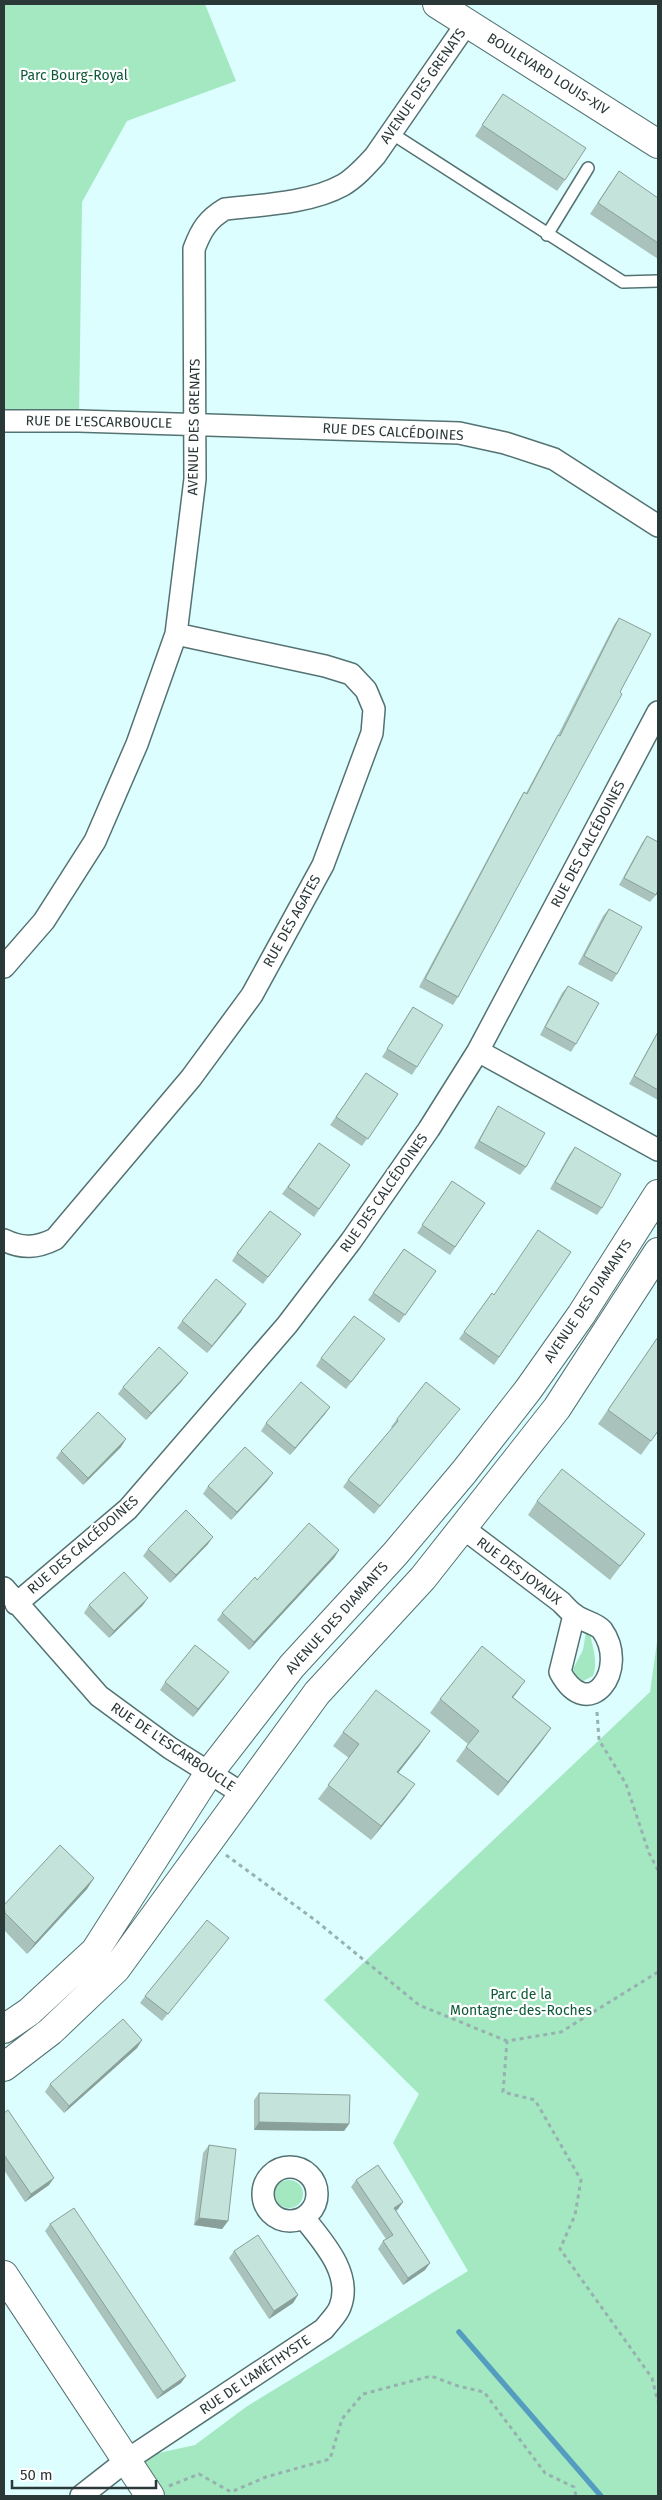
<svg xmlns="http://www.w3.org/2000/svg" width="662" height="2500" font-family="'Fira Sans',sans-serif">
<style>
.green{fill:#a4e8c1}
.lines{fill:none;stroke-linecap:round;stroke-linejoin:round}
.stream{stroke:#549dc0;stroke-width:5.5}
.lane-casing{stroke:#547272;stroke-width:14}
.street-casing{stroke:#547272;stroke-width:24}
.secondary-casing{stroke:#547272;stroke-width:30}
.path{stroke:#97b0b0;stroke-width:3;stroke-dasharray:4 4;stroke-linecap:butt}
.lane{stroke:#fff;stroke-width:11}
.street{stroke:#fff;stroke-width:21}
.secondary{stroke:#fff;stroke-width:28}
.wall{fill:#a9c3bc}
.shaded-wall{fill:#899f99}
.building{fill:#c4e3db;stroke:#899f99}
.labels{text-anchor:middle;dominant-baseline:central;stroke-width:4.5;stroke-linejoin:round;paint-order:stroke}
.street-label{font-size:14px;fill:#2b3838;stroke:#fff}
.park-label{font-size:14px;fill:#0e5939;stroke:#fff}
</style>
<rect width="100%" height="100%" fill="#ddfefe"/>
<path class="green" d="M4,4H205L236,81L127,121L82,202L79,421H4Z
M586,1632L590,1634C593,1648 598,1662 593,1676L583,1681L577,1678L573,1669L583,1650Z
M658,1635V2496H151L127,2460L195,2445L246,2407L468,2271L393,2143L419,2094L324,2000L650,1692Z
M275 2194a14 14 0 1 1 28 0a14 14 0 1 1-28 0Z"/>
<g class="lines">
<path class="stream" d="M459,2332L601,2496"/>
<g class="lane-casing">
<path id="lane" d="M391,133L623,282L658,281
M547,235L588,168"/>
</g>
<g class="street-casing">
<path id="street" d="M4,421H79L459,433L505,443L554,459L658,526
M4,967L44,921L95,841L137,744L176,634L195,479L194,249C201,230 208,219 225,209C262,205 311,203 343,185C355,178 365,167 375,156L467,23
M478,1051L658,1150
M4,1240C22,1249 37,1248 55,1239L191,1078L252,995L323,865L372,733L374,709L366,690L351,674L325,666L176,634
M463,1528L561,1602C565,1606 570,1612 575,1615C582,1621 596,1623 602,1630C630,1669 589,1726 560,1672L574,1615
M4,1588L99,1696L170,1748L243,1794
M16,1604L128,1509L287,1325L351,1241L429,1129L478,1051L658,712
M263 2194a27 27 0 1 1 54 0a27 27 0 1 1-54 0Z
M81,2496L127,2460L324,2329C329,2322 337,2315 340,2307C353,2274 323,2242 304,2218"/>
</g>
<g class="secondary-casing">
<path id="secondary" d="M437,4L658,144
M4,2029L29,2012L95,1951L209,1773L292,1666L395,1554L464,1472L528,1390L581,1315L658,1194
M4,2067L51,2031L116,1969L317,1693L423,1578L557,1408L658,1252
M4,2275L150,2496"/>
</g>
<path class="path" d="M597,1712L599,1740L626,1784L649,1853L658,1870
M226,1855L315,1920L419,2005L507,2041
M658,1972L561,2032L507,2041L503,2092L535,2100L581,2180L575,2215L560,2249L652,2378L658,2402
M169,2486L199,2474L231,2492L266,2477L330,2459L342,2419L363,2394L431,2376L458,2386L484,2392L545,2473L574,2487L576,2496"/>
<use href="#lane" class="lane"/>
<use href="#street" class="street"/>
<use href="#secondary" class="secondary"/>
</g>
<path class="wall" d="M496,104L565,180L557,191L475,136Z
M611,182L658,198V259L590,214Z
M619,618L620,692L458,997L453,1005L419,987L519,800L524,792L526,793L553,743L558,735L614,625Z
M647,836L656,895L650,902L619,885L642,843Z
M609,909L617,974L612,982L578,964L603,916Z
M568,986L576,1044L571,1052L540,1035L562,993Z
M413,1007L417,1067L412,1075L382,1057Z
M658,1031V1100L629,1084Z
M366,1073L398,1094L362,1146L330,1125Z
M498,1106L526,1167L520,1175L474,1148L493,1114Z
M319,1143L350,1165L314,1217L282,1194Z
M575,1147L602,1208L597,1215L550,1189L569,1155Z
M452,1181L485,1203L450,1255L417,1233Z
M301,1234L263,1284L232,1261L237,1253Z
M404,1249L436,1271L399,1323L368,1300Z
M571,1252L494,1365L459,1339L492,1293L494,1295Z
M241,1312L207,1353L177,1328L182,1321Z
M658,1337V1431L641,1455L598,1424Z
M379,1347L346,1389L316,1366L321,1358Z
M182,1381L146,1420L118,1394L123,1387Z
M330,1407L325,1414L290,1455L261,1431L266,1423Z
M454,1416L374,1514L343,1487L348,1480L392,1428L391,1427L397,1419Z
M121,1447L83,1485L56,1458L61,1451Z
M268,1480L231,1520L203,1494L208,1486Z
M537,1501L645,1534L635,1547L610,1580L528,1515Z
M208,1544L170,1583L143,1556L148,1549Z
M339,1550L334,1558L249,1650L217,1620L222,1613L257,1580Z
M89,1605H143L109,1638L84,1613Z
M224,1679L193,1717L160,1690L165,1682Z
M513,1697L551,1728L541,1742L498,1796L456,1761L468,1744L430,1713L440,1699Z
M343,1732L420,1745L398,1773L405,1798L371,1840L318,1799L349,1758L333,1746Z
M60,1845L94,1878L87,1889L27,1954L4,1930V1906Z
M229,1938L162,2021L140,2003L145,1996Z
M142,2040L137,2048L64,2113L45,2092L50,2084Z
M259,2093L349,2124L344,2131L254,2130V2100Z
M4,2113L49,2185L25,2202L4,2170Z
M209,2145L228,2221L222,2229L194,2225L203,2153Z
M356,2180L403,2202L398,2209L396,2211L430,2263L425,2270L403,2285L378,2249L383,2241L386,2239L351,2187Z
M50,2224L186,2376L181,2383L157,2399L45,2231Z
M234,2251L298,2295L293,2303L269,2319L229,2258Z"/>
<path class="shaded-wall" d="M246,1304L241,1312L207,1353L212,1346Z
M188,1373L182,1381L146,1420L151,1413Z
M330,1407L325,1414L290,1455L295,1448Z
M126,1439L121,1447L83,1485L88,1478Z
M273,1473L268,1480L231,1520L237,1512Z
M213,1537L208,1544L170,1583L176,1575Z
M339,1550L334,1558L249,1650L254,1642Z
M148,1598L143,1605L109,1638L114,1631Z
M229,1672L224,1679L193,1717L198,1709Z
M525,1681L515,1695L502,1710L512,1697Z
M551,1728L541,1742L498,1796L508,1782Z
M430,1731L420,1745L388,1786L397,1772Z
M415,1784L405,1798L371,1840L381,1826Z
M94,1878L87,1889L27,1954L35,1943Z
M142,2040L137,2048L64,2113L69,2106Z
M259,2122L349,2124L344,2131L254,2130Z
M54,2178L49,2185L25,2202L31,2194Z
M403,2202L398,2209L388,2216L394,2208Z
M199,2218L228,2221L222,2229L194,2225Z
M430,2263L425,2270L403,2285L408,2278Z
M298,2295L293,2303L269,2319L274,2311Z
M186,2376L181,2383L157,2399L163,2392Z"/>
<path class="building" d="M503,94L586,148L565,180L482,125Z
M619,171L658,198V243L598,203Z
M619,618L651,634L620,692L622,694L458,997L425,979L524,792L527,794L558,735L560,736Z
M647,836L658,842V890L656,895L624,878Z
M609,909L642,927L617,974L584,956Z
M568,986L599,1003L576,1044L545,1027Z
M413,1007L443,1025L417,1067L387,1049Z
M658,1032V1090L634,1076Z
M366,1073L398,1094L368,1139L336,1117Z
M498,1106L545,1133L526,1167L479,1141Z
M319,1143L350,1165L319,1209L288,1187Z
M575,1147L621,1174L602,1208L555,1182Z
M452,1181L485,1203L455,1247L422,1225Z
M270,1211L301,1234L268,1277L237,1253Z
M538,1230L571,1252L499,1357L464,1332L492,1293L494,1295Z
M404,1249L436,1271L405,1315L373,1293Z
M216,1279L246,1304L212,1346L182,1321Z
M354,1316L385,1339L351,1382L321,1358Z
M658,1337V1431L651,1441L608,1410Z
M159,1347L188,1373L151,1413L123,1387Z
M301,1382L330,1407L295,1448L266,1423Z
M426,1382L460,1409L380,1506L348,1480L398,1421L397,1419Z
M98,1412L126,1439L88,1478L61,1451Z
M245,1447L273,1473L237,1512L208,1486Z
M562,1469L645,1534L620,1566L537,1501Z
M186,1510L213,1537L176,1575L148,1549Z
M309,1523L339,1550L254,1642L222,1613L255,1577L257,1580Z
M124,1572L148,1598L114,1631L89,1605Z
M195,1645L229,1672L198,1709L165,1682Z
M482,1646L525,1681L512,1697L551,1728L508,1782L466,1747L479,1731L440,1699Z
M376,1690L430,1731L397,1772L415,1784L381,1826L328,1785L359,1744L343,1732Z
M60,1845L94,1878L35,1943L5,1913L4,1905Z
M207,1920L229,1938L168,2014L145,1996Z
M123,2019L142,2040L69,2106L50,2084Z
M259,2093L350,2095L349,2124L259,2122Z
M8,2110L54,2178L31,2194L4,2155V2113Z
M209,2145L236,2149L228,2221L199,2218Z
M378,2165L403,2202L394,2208L430,2263L408,2278L383,2241L393,2235L356,2180Z
M74,2208L186,2376L163,2392L50,2224Z
M258,2235L298,2295L274,2311L234,2251Z"/>
<g class="labels">
<g class="street-label">
<text transform="translate(548 74) rotate(32)">BOULEVARD LOUIS-XIV</text>
<text transform="translate(423 86) rotate(-55)">AVENUE DES GRENATS</text>
<text transform="translate(99 422) rotate(1)">RUE DE L'ESCARBOUCLE</text>
<text transform="translate(194 427) rotate(-89)">AVENUE DES GRENATS</text>
<text transform="translate(393 432) rotate(3)">RUE DES CALCÉDOINES</text>
<text transform="translate(588 844) rotate(-62)">RUE DES CALCÉDOINES</text>
<text transform="translate(292 921) rotate(-61)">RUE DES AGATES</text>
<text transform="translate(384 1193) rotate(-55)">RUE DES CALCÉDOINES</text>
<text transform="translate(588 1301) rotate(-56)">AVENUE DES DIAMANTS</text>
<text transform="translate(83 1545) rotate(-41)">RUE DES CALCÉDOINES</text>
<text transform="translate(519 1571) rotate(37)">RUE DES JOYAUX</text>
<text transform="translate(337 1618) rotate(-48)">AVENUE DES DIAMANTS</text>
<text transform="translate(173 1747) rotate(34)">RUE DE L'ESCARBOUCLE</text>
<text transform="translate(255 2375) rotate(-34)">RUE DE L'AMÉTHYSTE</text>
</g>
<g class="park-label">
<text x="74" y="75">Parc Bourg-Royal</text>
<text x="521" y="1994">Parc de la<tspan x="521" dy="16">Montagne-des-Roches</tspan></text>
</g>
</g>
<rect width="662" height="2500" fill="none" stroke="#2b3838" stroke-width="10"/>
<path d="M12 2480v8h144v-8" fill="none" stroke="#2b3838" stroke-width="2.5"/>
<text x="20" y="2480" font-size="15" fill="#2b3838" stroke="#ffffff" stroke-width="4" paint-order="stroke">50 m</text>
</svg>
